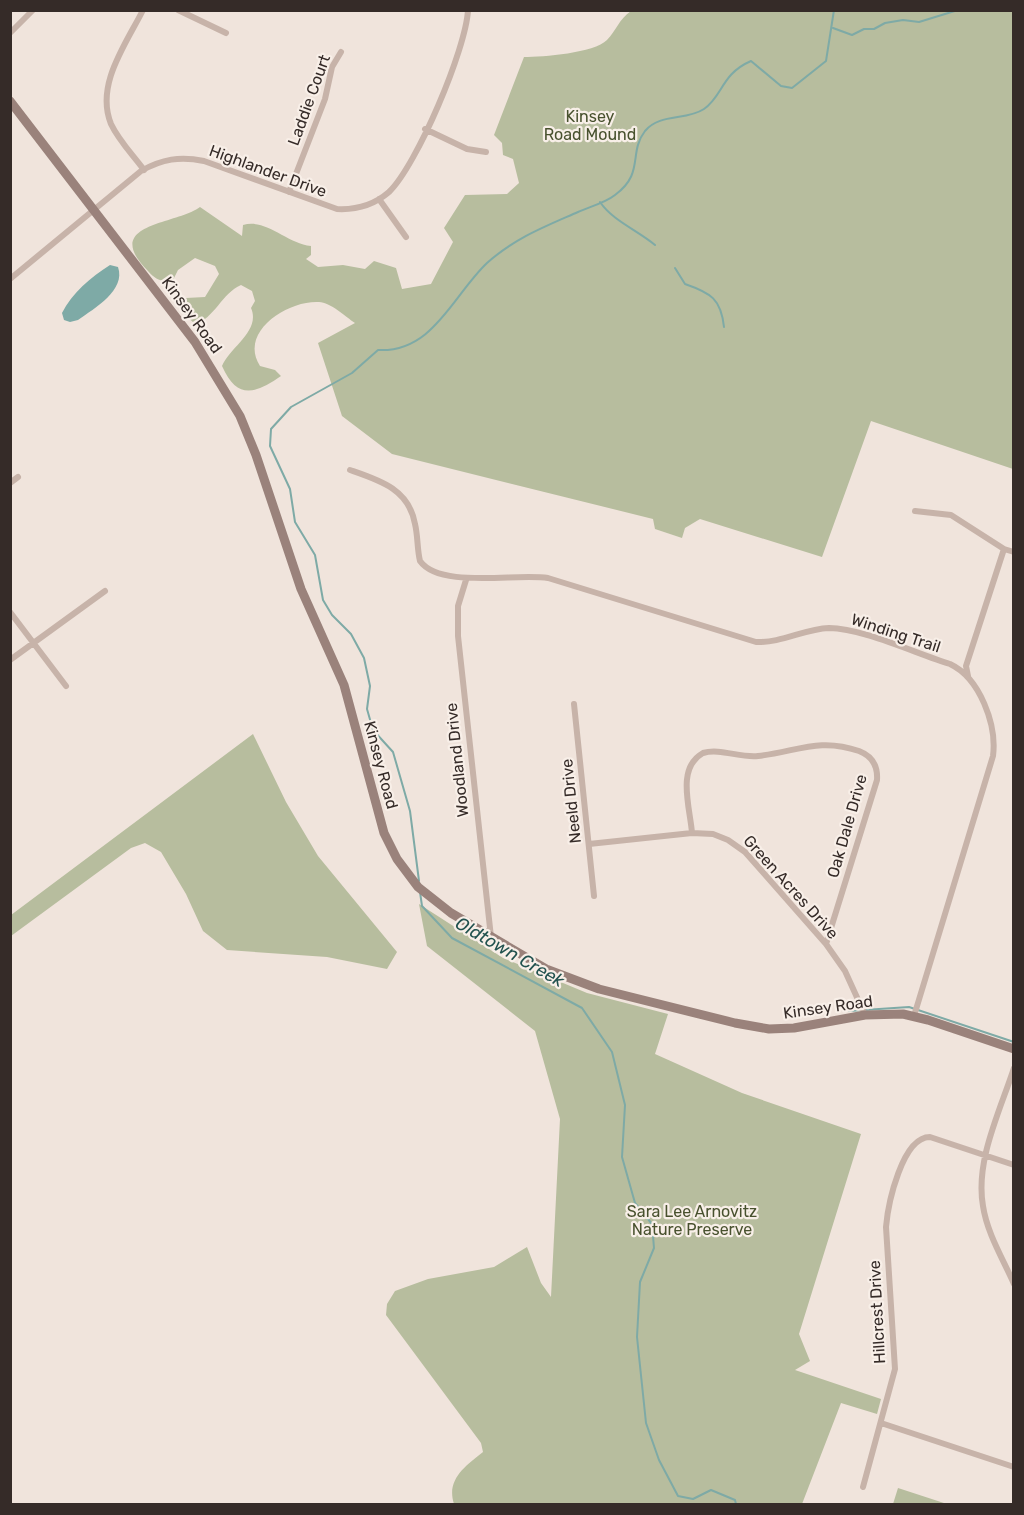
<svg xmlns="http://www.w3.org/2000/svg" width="1024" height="1515" font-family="Rubik,sans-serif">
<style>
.green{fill:#b7bd9e}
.water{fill:#7eaaa6}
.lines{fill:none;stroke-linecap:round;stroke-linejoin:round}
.stream{stroke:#7eaaa6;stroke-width:2}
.street{stroke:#c7b3a9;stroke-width:6}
.secondary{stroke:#9a827b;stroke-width:9}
.labels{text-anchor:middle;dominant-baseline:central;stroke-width:4.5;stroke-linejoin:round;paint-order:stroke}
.street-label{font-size:16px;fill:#352b28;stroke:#f8efe8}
.park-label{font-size:16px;fill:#48512e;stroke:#f8efe8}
.water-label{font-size:18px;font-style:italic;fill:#22524f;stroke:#f8efe8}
</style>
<rect width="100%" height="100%" fill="#f0e4dc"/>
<path class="green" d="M631,11H1013V469L871,421L822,557L700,519L685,528L682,538L655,529L653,519L392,454L342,416L318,343L355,323C346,317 330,302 319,302C288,300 238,332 260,366L275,370L281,376C255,394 237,400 222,366C230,347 261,331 251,308L255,301L252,291L241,285C222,293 214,319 195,324L180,310L181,303L186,298L205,297L219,274L215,266L195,258L178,270L173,280C161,282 156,280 148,271C100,223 176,225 200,207L242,236L243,225C266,218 286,243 311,246V255L306,259L318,267L343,265L365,269L374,261L396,268L402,289L431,284L453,242L444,228L465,195L507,194L519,183L513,159L503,155L502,143L494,135L524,57C543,57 594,53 607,40C616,31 619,19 631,11Z
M253,734L286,802L318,856L397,952L387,969L327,957L227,950L203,931L186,894L161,852L145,843L131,848L11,936V915Z
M419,904L503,958L587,993L668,1014L655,1054L742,1093L861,1134L799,1334L810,1361L795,1370L881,1399L877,1414L841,1403L802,1504H454C446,1480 465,1466 483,1452L481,1443L386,1315L387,1304L395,1291L428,1279L494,1267L527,1247L541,1283L551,1297L560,1119L535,1031L427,946Z
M898,1488L947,1504H893Z"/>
<path class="water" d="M110,265L118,267C126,290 95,308 78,320L70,322L64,320L62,313C72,293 91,277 110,265Z"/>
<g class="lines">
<path class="stream" d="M833,28L852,35L864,29H874L885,23L903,20L919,22L958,10
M600,202C613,221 637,230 655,245
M675,268L685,284C711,293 721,299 724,327
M419,881L410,811L393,752L373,730L367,709L370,686L364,658L351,634L332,615L323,600L315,555L295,522L290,489L270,446L271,429L291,407L352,373L378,350C433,353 453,295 487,263C515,238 544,227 578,212C589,207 605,203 615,195C645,173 628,153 645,131C660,113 686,121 704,109C723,96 721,74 751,61L781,86L792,88L826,61L834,10
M420,892L422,906L452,938L582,1008L612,1052L625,1105L622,1157L635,1203L652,1224L654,1248L640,1282L637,1337L646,1423L659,1460L678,1496L693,1499L711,1490L735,1500L736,1504
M849,1011L909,1007L1014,1042"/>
<path class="street" d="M143,10C126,44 95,85 111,124C119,141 133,155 144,170
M178,10L226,33
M10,33L33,10
M425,129L467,149L486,152
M289,192L325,99L332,67L341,52
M379,199L406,237
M10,279L141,171C162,159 180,156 204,161L337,209C356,210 374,205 389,192C417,165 466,49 468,10
M350,470C379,480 409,489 415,524C418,536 417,549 420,561C440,589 516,573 548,578L756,642C782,643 804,629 829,628C862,628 917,654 950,664C980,678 997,725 993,756L914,1016
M10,483L18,477
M915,511L951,515L1004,549
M466,580L458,606V636L491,937
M10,612L66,686
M10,660L105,591
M968,676L966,666L1004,549L1014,552
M574,704L594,896
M692,833C690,807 676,768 703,753C720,748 740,758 758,756C796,752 819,737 859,751C872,756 878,765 877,780L826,944
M589,844L692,833L713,834L728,840L745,852L826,944L845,971L865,1015
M1014,1068C1000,1111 975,1161 983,1206C987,1233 1003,1259 1014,1284
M881,1423L1014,1467
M863,1487L895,1369L886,1227C888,1204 902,1137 930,1137L1014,1165"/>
<path class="secondary" d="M10,101L195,342L240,416L256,455L301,589L344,685L384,833L397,859L418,887L451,913L546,969L599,989L735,1023L769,1029L794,1028L865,1015L903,1014L928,1020L1014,1049"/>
</g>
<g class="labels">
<g class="street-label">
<text transform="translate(309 100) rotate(-70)">Laddie Court</text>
<text transform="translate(268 171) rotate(20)">Highlander Drive</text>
<text transform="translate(192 315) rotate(54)">Kinsey Road</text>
<text transform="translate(896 633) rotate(18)">Winding Trail</text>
<text transform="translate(457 760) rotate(-96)">Woodland Drive</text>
<text transform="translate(381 765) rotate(75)">Kinsey Road</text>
<text transform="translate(571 801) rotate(-96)">Neeld Drive</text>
<text transform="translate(847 826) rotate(-74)">Oak Dale Drive</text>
<text transform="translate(791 887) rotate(48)">Green Acres Drive</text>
<text transform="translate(828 1007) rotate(-8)">Kinsey Road</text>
<text transform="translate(877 1312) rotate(-93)">Hillcrest Drive</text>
</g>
<g class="park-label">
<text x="590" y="116">Kinsey<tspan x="590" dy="18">Road Mound</tspan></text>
<text x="692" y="1211">Sara Lee Arnovitz<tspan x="692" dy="18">Nature Preserve</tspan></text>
</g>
<g class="water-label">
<text transform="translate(510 952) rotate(30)">Oldtown Creek</text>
</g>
</g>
<rect width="1024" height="1515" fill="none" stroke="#352b28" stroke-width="24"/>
</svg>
